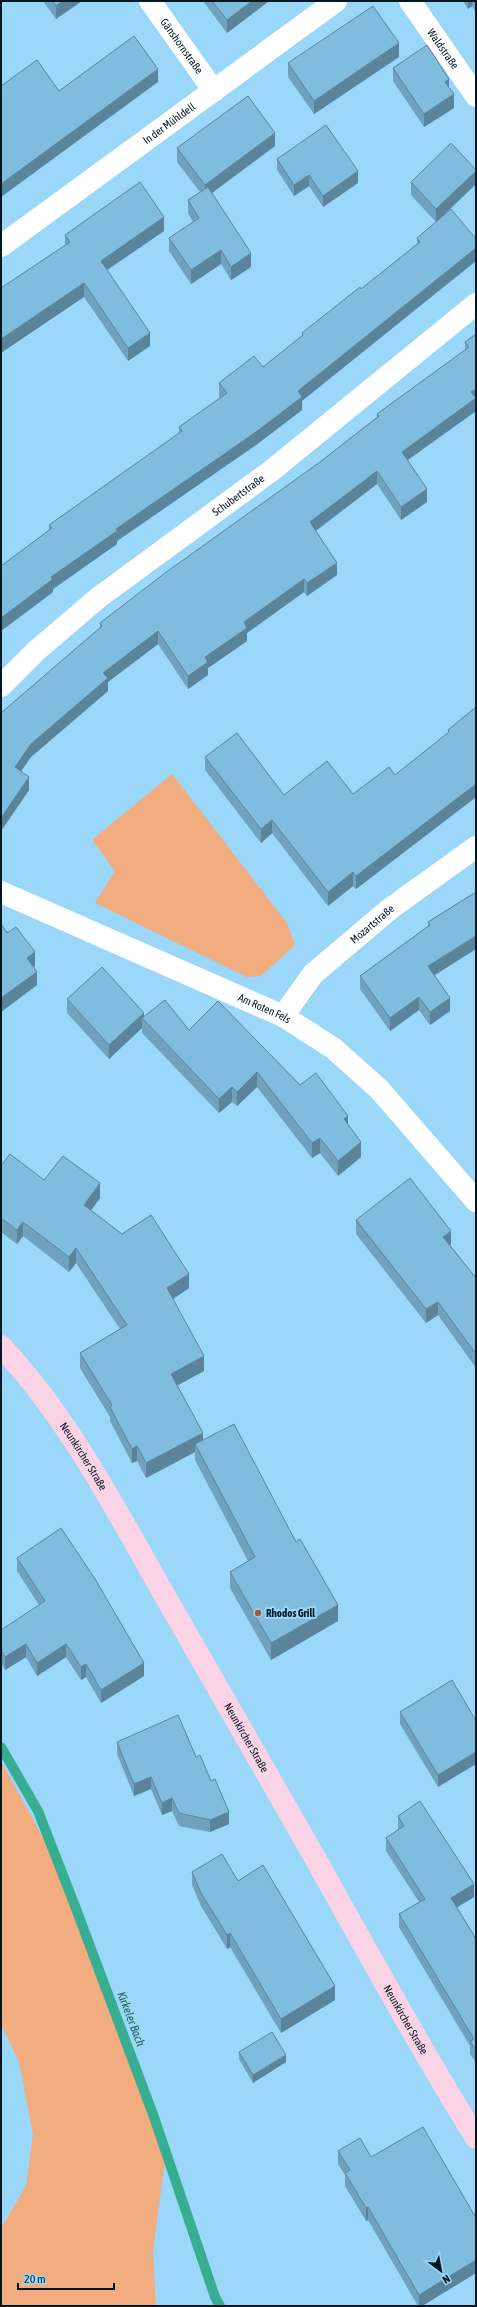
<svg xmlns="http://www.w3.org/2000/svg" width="477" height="2307" font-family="'Asap Condensed',sans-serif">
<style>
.green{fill:#f1ac80}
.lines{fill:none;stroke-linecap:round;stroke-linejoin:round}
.stream{stroke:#37ad91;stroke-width:10}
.minor{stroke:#fff;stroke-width:22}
.secondary{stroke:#fad3e5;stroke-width:22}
.wall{fill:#6ea2be}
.shaded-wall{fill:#5a849b}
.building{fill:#80bcdd;stroke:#5a849b}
.poi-dot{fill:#9f5c2c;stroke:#9ad7f9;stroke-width:1.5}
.labels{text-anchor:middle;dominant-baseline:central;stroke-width:4;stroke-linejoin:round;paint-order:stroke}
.street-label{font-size:11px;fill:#011824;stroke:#9ad7f9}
.poi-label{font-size:11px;font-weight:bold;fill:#011824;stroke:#9ad7f9;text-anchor:start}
.water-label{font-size:12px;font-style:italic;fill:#215f4f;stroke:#9ad7f9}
</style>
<rect width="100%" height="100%" fill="#9ad7f9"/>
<path class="green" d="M172,774L287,923L295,945L261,976L247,977L95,903L115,871L92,840Z
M1,1761L78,1902L142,2091L166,2152L153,2252L156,2306H1V2228L26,2186L33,2134L19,2062L1,2024Z"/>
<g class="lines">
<path class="stream" d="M1,1747L38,1811L75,1906L154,2117L215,2297L220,2306"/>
<g class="minor">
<path id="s1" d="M150,1L214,91"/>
<path id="s2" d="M410,1L476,96"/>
<path id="s3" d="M1,246L336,1"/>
<path id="s4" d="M1,686L36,651L98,598L271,471L476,304"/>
<path id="s5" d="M1,892L283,1016L333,1048L379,1089L476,1201"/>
<path id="s6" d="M283,1016L313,974L391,908L476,847"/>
</g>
<path class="secondary" id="s7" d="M1,1346C76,1426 125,1528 180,1622C225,1700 270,1778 314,1856C367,1951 419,2046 476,2138"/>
</g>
<path class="wall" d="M43,1H82L56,19Z
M203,1H269L227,33Z
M463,1H476V13L472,6L468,9Z
M399,57L314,114L288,77V63Z
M393,68L449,88L454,108L424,127L393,81Z
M275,146L212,193L251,267L231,280L221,264L191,284L169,251V238L193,222L188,213V200L200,192L177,162V148Z
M277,159L358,183L323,207L309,186L294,196L277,170Z
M411,182L476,184L444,215L302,401V410L256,445L117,541V544L53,589V592L1,631V566L49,530V525L179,434V427L220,398L219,396V383L263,367L302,336V333L361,289L417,244V238L436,222L411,195Z
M164,231L107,270L150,346L128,361L84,297L65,245V235Z
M476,334V411L408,460L427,502L401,520L377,484L316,531L337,575L307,596L304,592L247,633V641L208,668V675L188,689L158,644L108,682V691L31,757L21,771L29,790L1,831V713L100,629V623L320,462L377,417V414L465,350V342Z
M476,707V797L356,889L353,886L328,906L272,833L261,843L205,770V757L284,795L353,794L395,775L448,733V730Z
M476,892V949L435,975L450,1011L430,1025L419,1010L390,1031L360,989V976L428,926V922Z
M1,924L35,966L34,967L37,985L1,1012Z
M67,999L144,1016L189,1030L300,1085L348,1126L361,1157L338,1176L320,1153L312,1158L257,1087L237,1106L232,1102L219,1113L142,1033V1028L109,1059L67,1013Z
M1,1166L100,1198L91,1210L189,1288L173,1299L204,1371L177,1385L203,1440L296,1542L338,1621L271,1660L230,1588V1572L248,1561L195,1460V1452L146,1478L137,1461L132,1463L110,1421V1417L80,1368V1353L120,1329L76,1263L69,1272L23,1236L17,1244L1,1232Z
M356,1220L451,1244L450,1245L476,1278V1368L438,1315L426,1323L356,1234Z
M17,1558L144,1676L101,1703L86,1677L81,1680L66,1657L37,1676L26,1657L5,1670L1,1663V1630L39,1605L17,1571Z
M452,1680L438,1787L400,1724V1712Z
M117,1742L196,1757L229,1824L210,1832L179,1826L172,1811L162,1815L151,1789L134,1796L117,1754Z
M398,1816L474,1897L457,1907L476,1939V2063L470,2054V2046L399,1927V1914L419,1902L386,1851V1838L398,1829Z
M192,1872L238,1881L335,2000L281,2033L230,1947L227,1949L201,1906L192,1885Z
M239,2052L286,2062L253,2083L239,2059Z
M338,2151L371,2157L476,2273L422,2306H418L368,2220L366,2221L345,2186V2175L338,2164Z"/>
<path class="shaded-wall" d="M62,1H82L56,19V6Z
M252,1H269L227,33V20Z
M468,1H472V6L468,9Z
M399,43V57L314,114V101Z
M158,69V82L1,197V184Z
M449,79V92L445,82Z
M454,94V108L424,127V114Z
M275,133V146L205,198V185Z
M358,171V183L323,207V196Z
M476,171V184L436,222V209Z
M309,175V186L294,196V185Z
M164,217V231L101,274V261Z
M476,248V261L302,401V410L256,445L117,541V544L53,589V592L1,631V618L51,577L116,529L298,391Z
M221,250V264L191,284V270Z
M251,253V267L231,280V267Z
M84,283V297L1,353V339Z
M150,333V346L128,361V348Z
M476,389V411L402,464V452Z
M377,471V484L310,535V522Z
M427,489V502L401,520V507Z
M337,563V575L307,596V583Z
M304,579V592L247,633V641L208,668V675L188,689V676L205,657L244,622Z
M158,631V644L108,682V691L31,757L15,780V767L31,744L103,673Z
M29,777V790L1,831V818Z
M476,784V797L356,889V876Z
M272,820V833L261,843V829Z
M353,872V886L328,906V892Z
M476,936V949L428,979V966Z
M35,952V966L27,972V958Z
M37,972V985L1,1012V998Z
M419,997V1010L390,1031V1018Z
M450,998V1011L430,1025V1012Z
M144,1013V1020L142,1018V1028L109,1059V1045Z
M257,1072V1087L237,1106V1092Z
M232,1087V1102L219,1113V1099Z
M348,1116V1131L344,1119Z
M320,1138V1153L312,1158V1143Z
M361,1142V1157L338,1176V1161Z
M100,1183V1198L84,1220V1205Z
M23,1222V1236L17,1244V1230Z
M451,1231V1244L443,1250V1237Z
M76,1248V1263L69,1272V1257Z
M189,1274V1288L167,1303V1288Z
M438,1302V1315L426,1323V1309Z
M204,1356V1371L171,1389V1374Z
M203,1433V1448L195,1444V1452L146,1478V1463Z
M137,1446V1461L132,1463V1449Z
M338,1605V1621L271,1660V1643Z
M26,1644V1657L5,1670V1657Z
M66,1644V1657L37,1676V1663Z
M144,1663V1676L101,1703V1690Z
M86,1664V1677L81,1680V1667Z
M476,1752V1764L438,1787V1775Z
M151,1777V1789L134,1796V1784Z
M172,1798V1811L162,1815V1803Z
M229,1812V1824L210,1832V1820Z
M474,1884V1897L451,1911V1898Z
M230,1933V1947L227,1949V1935Z
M335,1986V2000L281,2033V2019Z
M286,2055V2062L253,2083V2075Z
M368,2207V2220L366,2221V2208Z
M476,2260V2273L422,2306H419V2295Z"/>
<path class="building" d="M53,1H62L56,6Z
M212,1H252L227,20Z
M373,6L399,43L314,101L288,63Z
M134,36L158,69L1,184V86L37,60L59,91Z
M427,45L449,79L445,82L454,94L424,114L393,68Z
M248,96L275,133L205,185L177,148Z
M326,125L358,171L323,196L309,175L294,185L277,159Z
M451,143L476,170V171L436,209L411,182Z
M140,182L164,217L101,261L150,333L128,348L84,283L1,339V288L70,242L65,235Z
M208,187L251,253L231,267L221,250L191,270L169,238L199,218L188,200Z
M451,209L476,239V248L298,391L302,397L256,432L116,529L117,531L51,577L53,579L1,618V566L52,528L49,525L182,431L179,427L227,393L219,383L254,356L263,367L303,335L302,333L360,287L361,289L420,242L417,238Z
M476,334V389L471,392L476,398L402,452L427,489L401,507L377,471L310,522L337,563L307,583L304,579L244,622L247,628L205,657L208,662L188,676L158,631L103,673L108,678L31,744L15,767L29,777L1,818V713L102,626L100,623L165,573L320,462L379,416L377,414L469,347L465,342Z
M476,707V784L356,876L353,872L328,892L272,820L261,829L205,757L237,733L284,795L327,761L353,794L389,767L395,775L449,732L448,730Z
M476,892V936L428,966L450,998L430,1012L419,997L390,1018L360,976L430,925L428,922Z
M1,924L7,933L16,927L35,952L27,958L37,972L1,998Z
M102,967L144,1013L109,1045L67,999Z
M165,1000L189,1030L218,1001L300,1085L316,1073L348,1116L344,1119L361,1142L338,1161L320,1138L312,1143L257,1072L237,1092L232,1087L219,1099L142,1018Z
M10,1154L44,1180L63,1156L100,1183L84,1205L122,1234L151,1215L189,1274L167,1288L204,1356L171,1374L203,1433L146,1463L137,1446L132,1449L110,1407L112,1405L80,1353L127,1325L76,1248L69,1257L23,1222L17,1230L1,1218V1166Z
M410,1178L451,1231L443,1237L476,1278V1354L438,1302L426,1309L356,1220Z
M234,1424L296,1542L300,1539L338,1605L271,1643L230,1572L255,1557L195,1444Z
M61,1528L95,1579L144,1663L101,1690L86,1664L81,1667L66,1644L37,1663L26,1644L5,1657L1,1650V1630L45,1601L17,1558Z
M452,1680L476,1721V1752L438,1775L400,1712Z
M178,1715L196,1757L200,1755L211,1781L215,1779L229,1812L210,1820L179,1813L172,1798L162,1803L151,1777L134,1784L117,1742Z
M420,1801L474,1884L451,1898L476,1939V2050L470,2041L474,2039L399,1914L425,1899L386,1838L404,1826L398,1816Z
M222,1854L238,1881L263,1865L335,1986L281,2019L230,1933L227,1935L201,1893L192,1872Z
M272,2032L286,2055L253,2075L239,2052Z
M423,2127L476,2218V2260L419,2295L368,2207L366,2208L345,2173L350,2170L338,2151L360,2138L371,2157Z"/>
<circle class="poi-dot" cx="258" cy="1613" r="4"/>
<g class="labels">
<g class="street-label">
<text stroke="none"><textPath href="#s1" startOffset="55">Gänshornstraße</textPath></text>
<text stroke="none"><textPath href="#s2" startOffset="58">Waldstraße</textPath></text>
<text stroke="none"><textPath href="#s3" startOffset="208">In der Mühldell</textPath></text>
<text stroke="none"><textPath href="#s4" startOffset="305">Schubertstraße</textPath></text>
<text stroke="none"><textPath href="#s6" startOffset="129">Mozartstraße</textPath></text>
<text stroke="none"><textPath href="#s5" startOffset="288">Am Roten Fels</textPath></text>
<text stroke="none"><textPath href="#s7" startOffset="138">Neunkircher Straße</textPath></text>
<text stroke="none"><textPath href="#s7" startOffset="463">Neunkircher Straße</textPath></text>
<text stroke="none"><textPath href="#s7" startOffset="787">Neunkircher Straße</textPath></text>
</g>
<g class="poi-label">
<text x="266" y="1613">Rhodos Grill</text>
</g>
<g class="water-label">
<text transform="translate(131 2019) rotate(69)">Kirkeler Bach</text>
</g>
</g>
<rect width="477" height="2307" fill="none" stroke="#011824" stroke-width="4"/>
<g transform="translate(441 2271) rotate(148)" stroke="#9ad7f9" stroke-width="3" paint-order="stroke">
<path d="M0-3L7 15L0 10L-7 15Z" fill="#011824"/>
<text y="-6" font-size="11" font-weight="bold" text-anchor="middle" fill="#011824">N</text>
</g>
<path d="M18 2283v6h96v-6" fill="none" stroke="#011824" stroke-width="2"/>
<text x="24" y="2283" font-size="12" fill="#011824" stroke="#9ad7f9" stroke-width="3" paint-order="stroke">20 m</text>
</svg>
